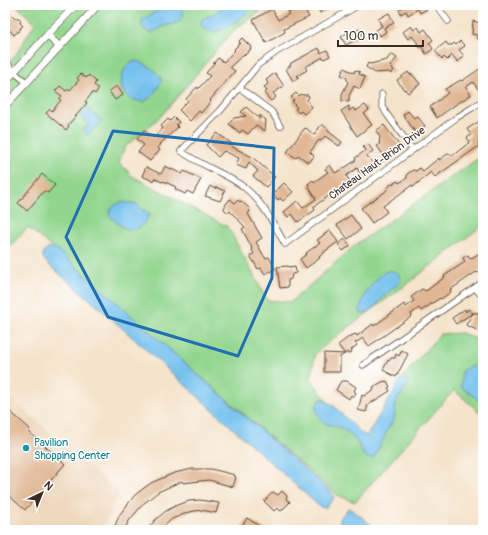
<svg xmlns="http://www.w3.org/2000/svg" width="488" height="535" font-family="Pangolin,sans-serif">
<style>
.built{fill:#eed7bb}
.green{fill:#92d58e;stroke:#668056}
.water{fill:#74c1ee;stroke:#587686}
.building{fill:#e0b693}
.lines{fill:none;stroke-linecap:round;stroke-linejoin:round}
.minor-casing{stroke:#574638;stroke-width:7}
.tertiary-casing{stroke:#574638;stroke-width:8}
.minor{stroke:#fff;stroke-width:5.5}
.tertiary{stroke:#fff;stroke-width:7}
.marked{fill:none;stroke:#1f6fb2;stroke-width:3;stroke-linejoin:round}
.culture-dot{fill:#0f9aa8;stroke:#fff;stroke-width:1.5}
.labels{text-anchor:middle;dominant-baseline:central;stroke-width:3;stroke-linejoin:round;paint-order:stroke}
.street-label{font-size:11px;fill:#3b2a1e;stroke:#fff}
.culture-label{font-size:11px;fill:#0d838f;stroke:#fff;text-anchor:start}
</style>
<rect width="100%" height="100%" fill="#fff"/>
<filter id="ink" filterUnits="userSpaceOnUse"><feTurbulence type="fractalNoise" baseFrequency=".025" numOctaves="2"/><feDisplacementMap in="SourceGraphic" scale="8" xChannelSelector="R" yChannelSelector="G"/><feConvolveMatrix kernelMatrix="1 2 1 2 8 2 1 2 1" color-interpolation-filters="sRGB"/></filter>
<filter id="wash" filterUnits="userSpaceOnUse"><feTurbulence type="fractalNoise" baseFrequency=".012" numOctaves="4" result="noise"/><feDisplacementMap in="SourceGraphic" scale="16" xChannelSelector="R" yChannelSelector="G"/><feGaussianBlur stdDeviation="0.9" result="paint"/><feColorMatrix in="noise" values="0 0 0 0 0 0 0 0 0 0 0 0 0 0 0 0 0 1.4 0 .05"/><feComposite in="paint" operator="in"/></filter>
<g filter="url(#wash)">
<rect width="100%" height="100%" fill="#f5e4cc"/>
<path class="built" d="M5,393L119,493L102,530H5Z"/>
<path class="green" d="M16,5H270L235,29L161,116L125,147L119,162L132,176L228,227L267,300L291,302L354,246L483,155V225L411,281L334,338L315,354L311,379L327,401L362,434L367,436L401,379L440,334L462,333L483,342V415L454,390L355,502L337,495L28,227L5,252V69L17,53L35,23Z"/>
<path class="water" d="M168,5C174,5 178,6 183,10V17L177,23L164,26L154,32L150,33C144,30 140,26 142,20Z
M225,5H255C242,16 222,39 204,29L201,25L202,19L214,14Z
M136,61C145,63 160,72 162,81L152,96L144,102C140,101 135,101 131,99C116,91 120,71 131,62Z
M87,108L102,121L88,135L83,130L89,124L80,116Z
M121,202L137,204L142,210L147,212L149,214C139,239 123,230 109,215C110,207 115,205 121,202Z
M48,248H55L332,493L334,498L325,508L320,507L101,309L48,264L43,258V253Z
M387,271H393L399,274L400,281C397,286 393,288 389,291C379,300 374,313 360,314C360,299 367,290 377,279C380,276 382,273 387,271Z
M472,365L480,372L479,384L483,387V403L461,387L462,371Z
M401,379L409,381L406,389L397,400L394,419L388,429L375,456L371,459C360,456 362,449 356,441C353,438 350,434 347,432C332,420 319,431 316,406L320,400L323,399L334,406L362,434L367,436Z
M348,508L358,514L377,530H345L339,525L341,517Z"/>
<g id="blocks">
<path class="building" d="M303,5H334L320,13L317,6L306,12L309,17L284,29L285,32L266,43L253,20L272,9L278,20L289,14L288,12Z
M400,5H426L425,6L427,9L420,13L418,9L408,15L406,11L401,14L399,9L402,8Z
M5,8L15,18H19L21,20L20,23L23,26L20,28L21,29L14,35L5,25Z
M389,13L394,23L384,28L386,32L380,36L376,30L382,26L378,19Z
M473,21L483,24V39L477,38V35L472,34Z
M411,26L414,30L418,27L421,32L425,29L433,40L429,43L433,49L426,54L422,47H418L417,42L412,36L408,39L403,32Z
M359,29L363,36L346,45L341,37L347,33L354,32Z
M242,38L251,47L250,50L245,55L244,54L242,56L230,67L235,71L210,100L211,101L201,113L199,111L190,121L179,110L188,101L186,99L197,87L198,89L210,76L206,73L218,58L224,62L235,50L234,49L240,43L239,41Z
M460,41L465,46L459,50L464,56L458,62L452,55L447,60L444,57L442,59L435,51L446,42L448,45H452L454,43L456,45Z
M319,48L321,53L327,50L330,56L324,59L323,57L305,67L307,70L297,76L299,78L293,81L286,69L290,66L291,63Z
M391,54L397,58L390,66L394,70L391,74L389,72L375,73L366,67L368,63L370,64L387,60Z
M344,68L354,73L355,70L360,72L359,74L365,77L360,89L354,86L349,96V102L342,101V94L348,82L346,77L341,75Z
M481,68L483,72V85L478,89L473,82L466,87L471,95L455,105L437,118L430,107L448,93L445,89L461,80L462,81Z
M408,72L410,75L412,74L420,84L408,93L405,89L404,90L397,80Z
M275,73L284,86L273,93L276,97L271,101L264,93L267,91L264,87L268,84L266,80Z
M81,74L86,78L89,75L96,82L94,85L99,89L95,94L93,92L85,102L87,103L68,125L69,126L66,130L46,113L50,109L52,111L61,100L59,99L62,96L55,91L60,86L66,91L69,89L70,90L79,80L77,78Z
M117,86L123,95L115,100L109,91Z
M296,93L299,96L301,94L302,95H308L309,97L307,100L312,107L304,114L301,111L299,113L295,109L297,108L292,101L294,100L291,97Z
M365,105L369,110L364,114L372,125L357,136L341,111L349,106V111L353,108L356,111Z
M246,107L260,119V115L266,120L265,131L256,125L248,134L242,130L240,133L229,124L234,118L246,116L241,112Z
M408,111L414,118L417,116L425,126L416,133L403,115Z
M174,117L179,122L176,125L178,127L160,144H161L158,148L160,150L150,161L138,152L144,145L137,139L144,130L154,138L163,128L161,126L168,119L170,121Z
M483,119V140L478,143L479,146L435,177L431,172L413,187L412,185L383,206L387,212L372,223L361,208L385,192L390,185L398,181L399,183L407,178V174L413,170L416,171L420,168L423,171L439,158V160L449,153L452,156L470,142L467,138L471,135L467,129Z
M321,125H323L328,129V131L342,142L339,146L325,136L321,141L319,140L310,152L314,156L309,163L298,155L296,158L287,152L304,129L306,128L314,135Z
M384,125L399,145L384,156L377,146L379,145L380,137L376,131Z
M217,133L231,143L229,145L252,157L275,177L266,187L253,176L258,171L249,162L246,169L236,165L239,158L224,151L218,157L206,145Z
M368,144L373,151L367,156L373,164L360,173L357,168L346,176L350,181L313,207L315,210L298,222L292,214L288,217L284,212L297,201L303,208L316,199L308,186L309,185L308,184L313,180L314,182L328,172L325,169L330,165L335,173L346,167L356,160L355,158L366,150L363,147Z
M165,166L182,174L184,171L201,179L193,194L187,191L185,194L175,189L176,187L163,181L162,182L154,178L153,181L151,180L142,176L146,167L161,174Z
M42,174L55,185L48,193L44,191L27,211L18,203Z
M284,183L293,192L283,201L280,198L278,200L273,194Z
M210,186L215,189L216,187L225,191L220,201L205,196Z
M230,199L235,203L238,200L240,202L241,201L249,208L248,209L250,211L248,214L262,238L256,242L265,258L269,257L275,269L265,274L261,268L258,269L250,256L254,254L251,248H252L242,229L245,227L230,211L228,213L224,209L226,204Z
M351,215L361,229L348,239L337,225Z
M330,230L338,242L324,252V253L319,257L320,258L306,268L300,259L307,254L306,253L320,243L317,240Z
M345,239L350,246L343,251L338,244Z
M483,251V269L477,273L476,272L450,290L451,292L441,299L440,298L421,311L419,308L411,314L412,316L369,346L363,338L355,343L357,345L351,350L352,352L348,354L347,352L340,357V372H324V353L345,354L338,345L350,336L356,334L357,336L373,324L374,326L404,304L406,307L414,301L411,297L422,289L426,291L445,277L444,276L465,262L463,258L468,255L470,259Z
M288,266L289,267L295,266L296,273L292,274L291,279L288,280V287L280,288L277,267Z
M465,309L466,312L468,309L473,313L456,324L452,318Z
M475,312L481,315L480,317L483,319V333L466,325L473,313L474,314Z
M402,350L408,354L396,377L383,370L388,360L389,361L391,358H395L396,354L399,356Z
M341,381H347L356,387L354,391L356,393L353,397L351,395L349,399L336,390Z
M384,381L385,382L387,381L390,387L388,388L390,391L368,405L366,412L358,410L362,395L364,396L374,389L373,387Z
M5,407L30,429L28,431L65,464L25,510L5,492Z
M192,469H211L235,475L234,476L236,477L233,487L209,480L183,483L182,481L158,492L143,504L128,522L125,530H113L120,514L135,495L144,488L151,483L174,473Z
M282,491L287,496L286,499L290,502L281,511L277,508L274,511L264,501L273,492L278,495Z
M200,500L219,503L216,513L202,510L189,512L172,519L160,530H147L155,520L166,511L177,505L189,501Z
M247,518L266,530H245L241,528Z"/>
</g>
</g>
<g filter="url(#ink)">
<use href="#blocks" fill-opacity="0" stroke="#574638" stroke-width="1"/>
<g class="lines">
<g class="minor-casing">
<path id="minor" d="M359,5L278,51L258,65L221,110L181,151C201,166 226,173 245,188C263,202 274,225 285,244L456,118L483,101
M436,5L448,21
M5,60L14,72L26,82
M240,88L272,112L280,126
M382,94V105L386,113L413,150
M475,288L483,297
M363,365L483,282"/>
</g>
<g class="tertiary-casing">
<path id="tertiary" d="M47,35L59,46
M5,82L47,35L76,5
M5,106L98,5"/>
</g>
<use href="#minor" class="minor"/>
<use href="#tertiary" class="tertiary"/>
</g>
</g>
<path class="marked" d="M113,131L274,148L272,278L238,356L108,317L66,237Z"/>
<circle class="culture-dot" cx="26" cy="448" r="4"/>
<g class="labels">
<g class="street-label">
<text transform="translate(377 163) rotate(-36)">Chateau Haut-Brion Drive</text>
</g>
<g class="culture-label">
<text x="34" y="442">Pavilion<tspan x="34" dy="13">Shopping Center</tspan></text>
</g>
</g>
<rect width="488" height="535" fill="none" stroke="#fff" stroke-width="20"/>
<g transform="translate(42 493) rotate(43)" stroke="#ffffff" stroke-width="3" paint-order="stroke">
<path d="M0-3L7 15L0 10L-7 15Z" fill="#3b2a1e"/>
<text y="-6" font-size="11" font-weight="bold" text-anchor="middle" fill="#3b2a1e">N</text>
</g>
<path d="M338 40v6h85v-6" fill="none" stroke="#3b2a1e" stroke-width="2"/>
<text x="344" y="40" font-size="12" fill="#3b2a1e" stroke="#ffffff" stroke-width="3" paint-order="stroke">100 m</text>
</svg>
